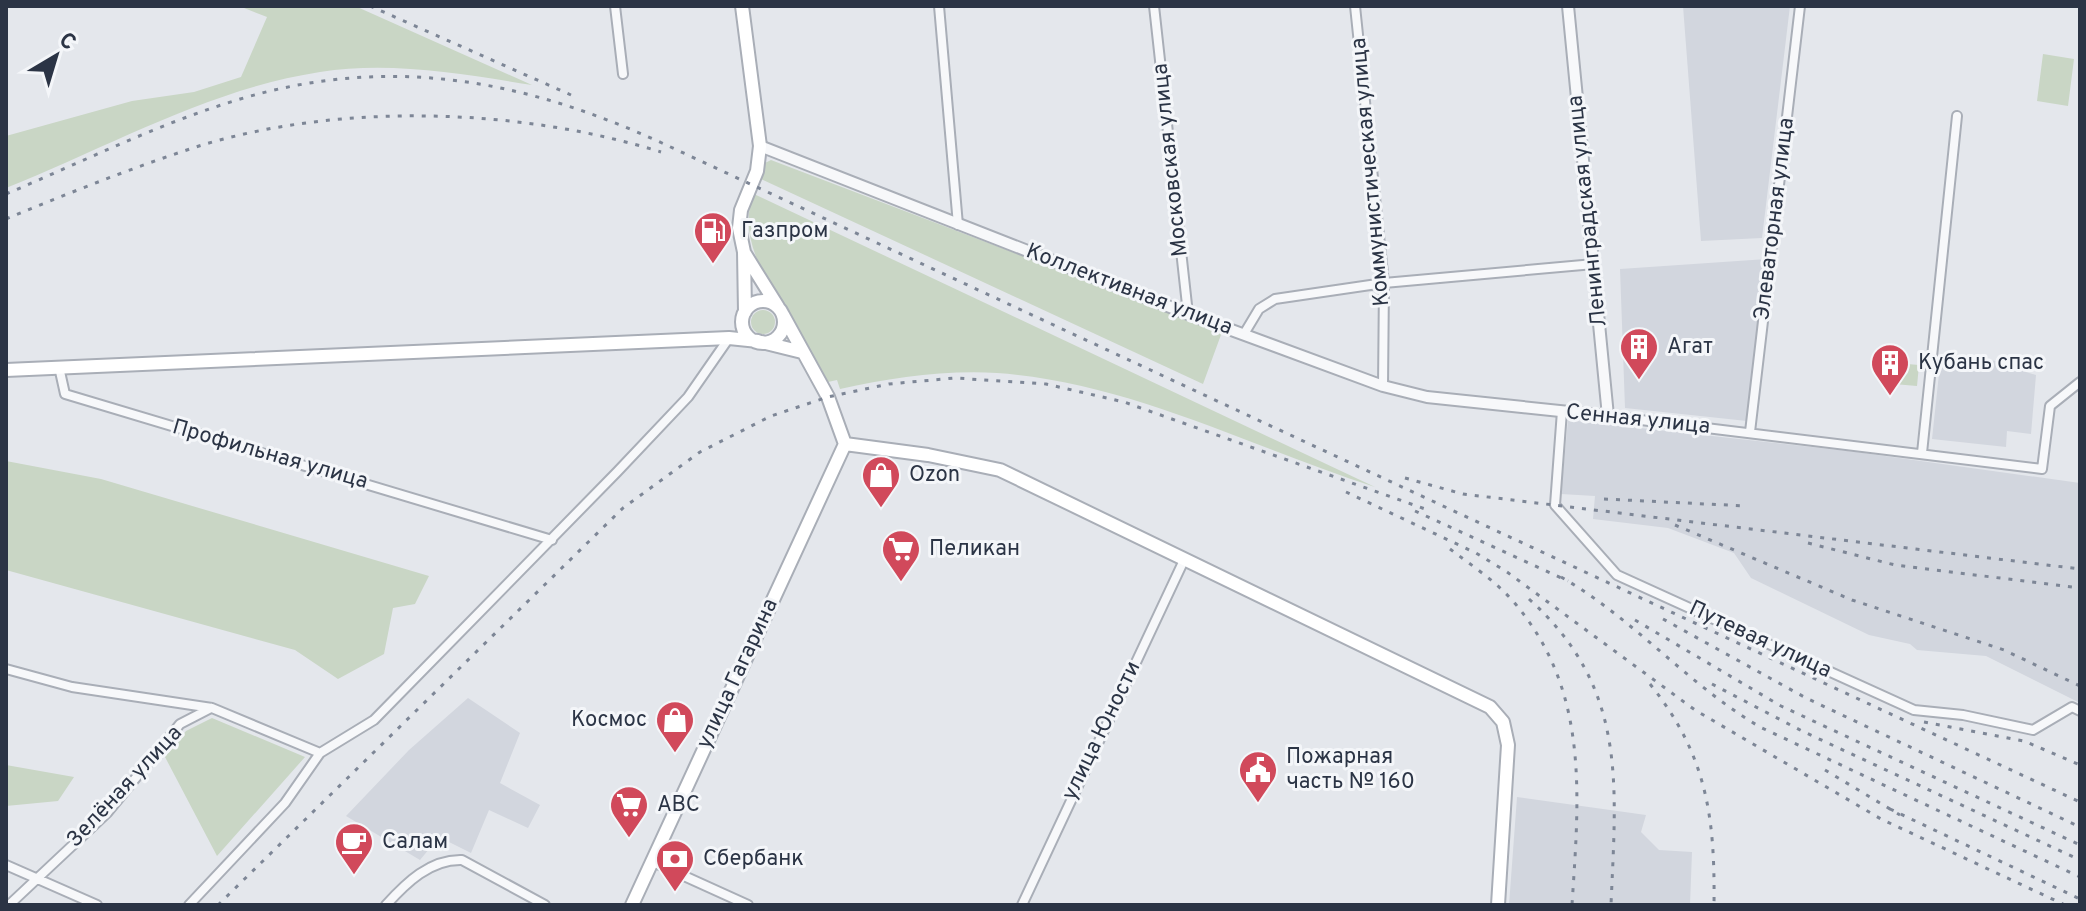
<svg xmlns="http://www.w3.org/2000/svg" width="2086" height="911" font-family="Overpass,sans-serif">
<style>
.built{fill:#d2d6de}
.green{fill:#c9d6c5}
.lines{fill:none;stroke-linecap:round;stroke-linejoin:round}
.minor-casing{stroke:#a9aeb7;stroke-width:12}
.tertiary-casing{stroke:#a9aeb7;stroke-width:14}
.secondary-casing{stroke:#a9aeb7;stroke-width:16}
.minor{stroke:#f7f8fa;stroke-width:8}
.tertiary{stroke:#f7f8fa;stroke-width:10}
.secondary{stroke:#fff;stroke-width:12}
.rail{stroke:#7d8696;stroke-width:3;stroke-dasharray:4 8;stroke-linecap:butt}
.labels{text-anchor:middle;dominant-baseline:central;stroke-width:6;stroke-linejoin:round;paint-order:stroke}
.street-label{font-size:22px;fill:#2b3445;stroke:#f4f6f9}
.poi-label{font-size:22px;fill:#2b3445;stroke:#f4f6f9;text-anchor:start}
</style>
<rect width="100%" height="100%" fill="#e4e7ec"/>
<path class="built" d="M1683,6H1790L1762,238L1701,241Z
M1767,259L1747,421L1625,408L1620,269Z
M1941,355L2025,364L2026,372L2036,375L2031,434L2007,431L2006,447L1932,439Z
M1568,420L1856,452L2080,483V703L1986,656L1917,650L1910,644L1869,635L1751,578L1734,553L1668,528L1593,519L1595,496L1561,494Z
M468,698L520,733L500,783L540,805L528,828L489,810L471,853L439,837L420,860L346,816L409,750Z
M1517,797L1646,815L1641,832L1659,850L1692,852L1690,905H1509Z"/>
<path class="green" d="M239,6H355L532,85C462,74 391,61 320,72C209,89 109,147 6,188V136L132,101L194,92L241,77L267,17Z
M2043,54L2074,59L2068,106L2037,101Z
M771,160L1222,332L1203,384L761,179L765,163Z
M754,194L1375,487C1251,447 1129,382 997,373C943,370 891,378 840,389L837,380L828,382C803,328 728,253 754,194Z
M751 322a12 12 0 1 1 24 0a12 12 0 1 1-24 0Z
M1884,362L1919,365L1917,386L1882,383Z
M6,461L101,479L429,576L415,604L393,608L384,654L338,679L295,650L6,570Z
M212,718L305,757L217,856L165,757L186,731Z
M6,765L74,777L58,801L6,806Z"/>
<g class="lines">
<g class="minor-casing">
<path id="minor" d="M615,6L623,74
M939,6L958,225
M1154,6L1188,314
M1355,6L1384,283L1383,386
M1244,334L1259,309L1275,299L1384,283L1594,264
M59,367L65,394L552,540
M1562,411L1555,505L1617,575L1914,710L1963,715L2033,730L2072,707L2080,711
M1608,416L2042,469L2050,406L2080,382
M1750,432L1800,6
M1922,453L1957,116
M6,669L72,687L212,708L320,753
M651,861L748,905
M6,865L97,905
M9,905L107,813L180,724L211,708
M189,905L285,803L320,753L374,720L617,472L688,397L729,338
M386,905C406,883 430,859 462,860L545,905
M1022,905L1185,558"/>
</g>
<g class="tertiary-casing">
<path id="tertiary" d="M760,146L1188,314L1383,386L1427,397L1608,416L1568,6"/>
</g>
<g class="secondary-casing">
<path id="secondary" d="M742,6L760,146L757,171L741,210L739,228L744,252L745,312
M745,254L778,307
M742 322a21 21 0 1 1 42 0a21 21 0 1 1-42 0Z
M783,315L828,397L845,444
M762,342L802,352
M6,370L729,338L758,341
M845,444L928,455L1000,470L1490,707L1503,722L1508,745L1498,905
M632,905L845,444"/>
</g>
<use href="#minor" class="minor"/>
<use href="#tertiary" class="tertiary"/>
<use href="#secondary" class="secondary"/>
<path class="rail" d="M370,6L571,95
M6,194C82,162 158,124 237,100C388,54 522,79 662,143L2080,802
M6,219C69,193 134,167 199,146C342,102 520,108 661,152
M1405,478L1463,494L2080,569
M1346,492L1476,553L1507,572L1695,710L1881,819L2065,905
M1604,499L1747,506
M1415,511L1568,581
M1675,525L1852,600L2004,650L2080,686
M1808,543L1895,565L2080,588
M1450,549C1471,565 1494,580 1512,600C1590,689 1579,795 1572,905
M1561,577C1633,618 1687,684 1760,727L2080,877
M1529,599C1628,688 1616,784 1611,905
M1663,619L1806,698L2080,827
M1635,620L1781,706L2080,845
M1650,684C1707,755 1715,817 1714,905
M1712,684L1802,731L2080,860
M1924,722L2024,741L2080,765
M1825,770L1900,815
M1890,809L2080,899
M218,905L623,508L700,452L771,416L828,397L889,384L955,378L1046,384L1124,402L1428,510"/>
</g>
<defs>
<g id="fuel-pin" transform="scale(2)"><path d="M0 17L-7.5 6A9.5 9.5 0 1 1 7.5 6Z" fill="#d1495b" stroke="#f4f6f9"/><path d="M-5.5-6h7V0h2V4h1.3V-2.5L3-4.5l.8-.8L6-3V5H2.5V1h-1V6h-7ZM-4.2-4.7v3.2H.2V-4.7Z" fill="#fff"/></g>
<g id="building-pin" transform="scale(2)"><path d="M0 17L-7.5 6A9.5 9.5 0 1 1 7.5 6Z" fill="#d1495b" stroke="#f4f6f9"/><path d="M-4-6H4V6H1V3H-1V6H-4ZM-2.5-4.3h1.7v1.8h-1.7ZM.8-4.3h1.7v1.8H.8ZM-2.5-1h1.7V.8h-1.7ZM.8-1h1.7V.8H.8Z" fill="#fff"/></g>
<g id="shop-pin" transform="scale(2)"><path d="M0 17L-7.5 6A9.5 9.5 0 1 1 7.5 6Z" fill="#d1495b" stroke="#f4f6f9"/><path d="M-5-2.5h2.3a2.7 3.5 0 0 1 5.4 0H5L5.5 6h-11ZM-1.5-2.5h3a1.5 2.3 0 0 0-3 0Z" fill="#fff"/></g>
<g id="supermarket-pin" transform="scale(2)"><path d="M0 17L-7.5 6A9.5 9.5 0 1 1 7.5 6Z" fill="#d1495b" stroke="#f4f6f9"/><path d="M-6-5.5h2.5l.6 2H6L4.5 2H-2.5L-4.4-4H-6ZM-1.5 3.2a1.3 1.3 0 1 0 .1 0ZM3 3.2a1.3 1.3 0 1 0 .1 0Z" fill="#fff"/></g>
<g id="civic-pin" transform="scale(2)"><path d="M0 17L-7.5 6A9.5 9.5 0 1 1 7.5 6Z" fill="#d1495b" stroke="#f4f6f9"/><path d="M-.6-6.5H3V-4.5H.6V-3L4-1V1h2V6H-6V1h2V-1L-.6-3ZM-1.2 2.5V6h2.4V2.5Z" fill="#fff"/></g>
<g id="cafe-pin" transform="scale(2)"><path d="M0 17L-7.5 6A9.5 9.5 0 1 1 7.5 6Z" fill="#d1495b" stroke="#f4f6f9"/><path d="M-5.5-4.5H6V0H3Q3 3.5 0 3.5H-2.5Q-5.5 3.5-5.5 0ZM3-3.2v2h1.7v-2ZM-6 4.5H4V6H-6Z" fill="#fff"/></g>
<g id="bank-pin" transform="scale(2)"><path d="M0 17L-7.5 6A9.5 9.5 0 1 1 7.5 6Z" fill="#d1495b" stroke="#f4f6f9"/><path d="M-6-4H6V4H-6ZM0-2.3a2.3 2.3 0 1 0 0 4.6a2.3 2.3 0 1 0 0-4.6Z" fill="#fff"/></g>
</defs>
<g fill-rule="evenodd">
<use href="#fuel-pin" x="713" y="231"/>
<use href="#building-pin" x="1639" y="347"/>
<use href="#building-pin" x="1890" y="363"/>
<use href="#shop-pin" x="881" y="475"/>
<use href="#supermarket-pin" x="901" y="549"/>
<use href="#shop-pin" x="675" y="720"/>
<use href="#civic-pin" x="1258" y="770"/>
<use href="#supermarket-pin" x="629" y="805"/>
<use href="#cafe-pin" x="354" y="842"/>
<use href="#bank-pin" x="675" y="859"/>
</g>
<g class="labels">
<g class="street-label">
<text transform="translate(1171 160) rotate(-96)">Московская улица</text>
<text transform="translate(1371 172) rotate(-95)">Коммунистическая улица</text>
<text transform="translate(1588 211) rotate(-96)">Ленинградская улица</text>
<text transform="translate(1775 219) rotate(-83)">Элеваторная улица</text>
<text transform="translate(1129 290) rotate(21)">Коллективная улица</text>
<text transform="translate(1638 420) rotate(6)">Сенная улица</text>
<text transform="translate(270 455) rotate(16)">Профильная улица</text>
<text transform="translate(1760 640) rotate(25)">Путевая улица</text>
<text transform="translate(738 674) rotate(-65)">улица Гагарина</text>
<text transform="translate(1102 731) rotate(-64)">улица Юности</text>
<text transform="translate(125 787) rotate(-47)">Зелёная улица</text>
</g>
<g class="poi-label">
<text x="741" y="231">Газпром</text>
<text x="1667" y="347">Агат</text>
<text x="1918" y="363">Кубань спас</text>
<text x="909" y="475">Ozon</text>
<text x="929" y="549">Пеликан</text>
<text x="647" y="720" text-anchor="end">Космос</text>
<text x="1286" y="757">Пожарная<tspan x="1286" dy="25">часть № 160</tspan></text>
<text x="657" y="805">ABC</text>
<text x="382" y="842">Салам</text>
<text x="703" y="859">Сбербанк</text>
</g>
</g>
<rect width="2086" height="911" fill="none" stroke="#2b3445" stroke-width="16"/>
<g transform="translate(56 56) rotate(38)" stroke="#f4f6f9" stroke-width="6" paint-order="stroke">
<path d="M0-6L14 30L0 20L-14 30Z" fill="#2b3445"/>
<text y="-12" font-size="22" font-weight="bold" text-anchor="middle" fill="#2b3445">С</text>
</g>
</svg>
